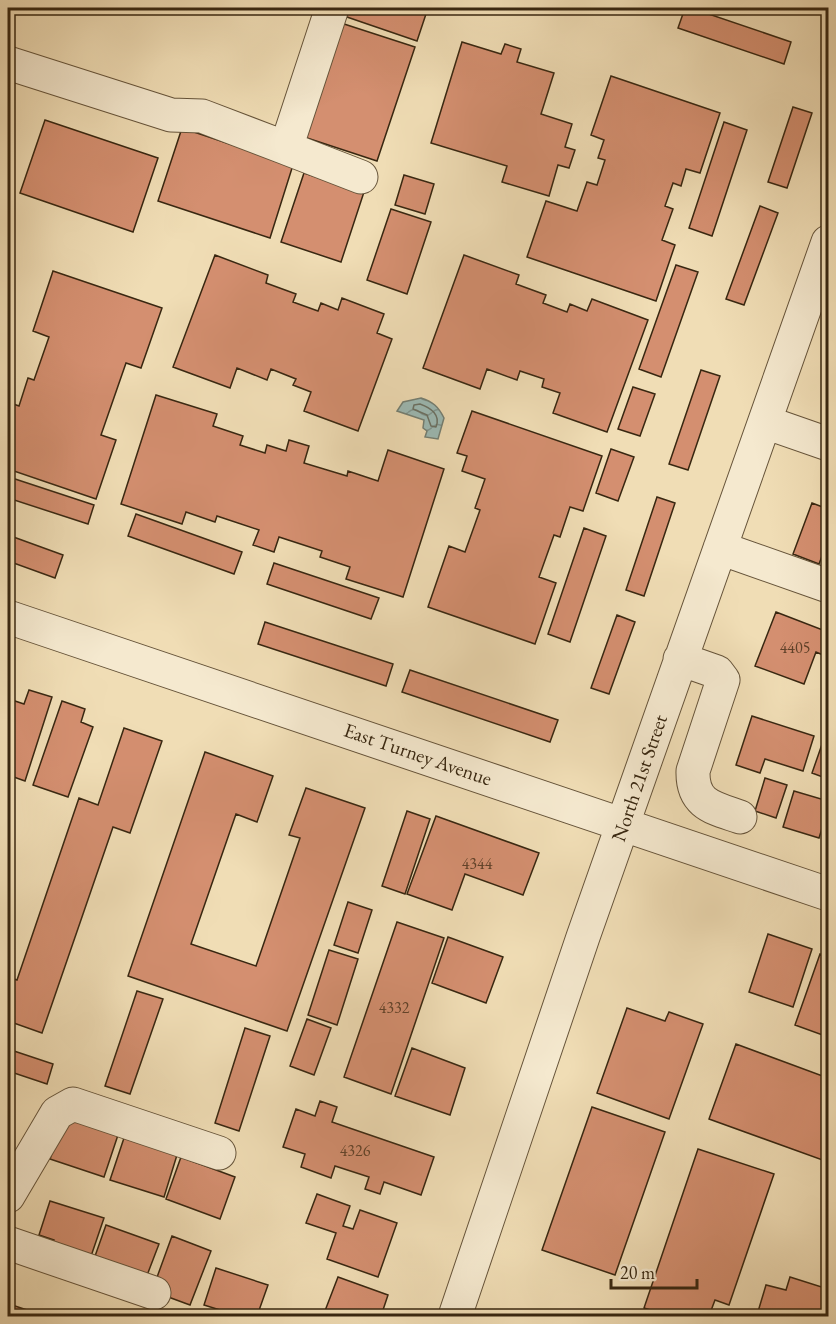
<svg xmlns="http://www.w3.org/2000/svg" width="836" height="1324" font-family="'EB Garamond',serif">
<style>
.water{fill:url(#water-waves);stroke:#747f73;stroke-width:1.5}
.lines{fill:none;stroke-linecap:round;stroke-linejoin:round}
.shore{stroke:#6a7063;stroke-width:1.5}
.building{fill:#d48f70;stroke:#382711;stroke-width:1.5}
.minor-casing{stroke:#66543a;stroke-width:35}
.minor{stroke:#f5e9cf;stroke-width:33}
.labels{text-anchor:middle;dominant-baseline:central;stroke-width:5;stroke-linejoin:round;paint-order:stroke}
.number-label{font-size:16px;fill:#5f4129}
.street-label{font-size:20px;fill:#382711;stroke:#f5e9cf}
</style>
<defs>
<pattern id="water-waves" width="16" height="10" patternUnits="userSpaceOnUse" patternTransform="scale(1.5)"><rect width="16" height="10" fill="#9cbab5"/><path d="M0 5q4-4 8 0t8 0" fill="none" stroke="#809792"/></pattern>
</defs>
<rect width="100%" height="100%" fill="#f0ddb5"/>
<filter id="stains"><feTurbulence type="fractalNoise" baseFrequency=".00333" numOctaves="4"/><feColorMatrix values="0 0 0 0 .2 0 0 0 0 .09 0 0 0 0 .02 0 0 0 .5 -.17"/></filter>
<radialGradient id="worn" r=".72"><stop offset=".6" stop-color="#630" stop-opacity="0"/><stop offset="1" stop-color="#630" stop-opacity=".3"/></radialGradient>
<path class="water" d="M421,398C433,402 438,406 444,418L438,439L425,437L427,431L423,428L424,420L397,411L403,402Z"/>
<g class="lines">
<path class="shore" d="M420,404C431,408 441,415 436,427L431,426L427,415L413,409L414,405Z"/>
</g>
<path class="building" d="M347,8H428L417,41L344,16Z
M685,8H691L791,42L784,64L678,28Z
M341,23L415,47L377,161L304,137Z
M462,42L501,54L505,44L521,49L517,62L554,73L541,114L572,124L565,147L575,150L569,168L558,165L549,196L502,182L507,166L431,143Z
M611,76L720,113L700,173L686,169L681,186L673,183L665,206L673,209L662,240L675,245L656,301L527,257L546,201L577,211L587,182L597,185L605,160L598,158L604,140L591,135Z
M793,107L812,113L787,188L768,182Z
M45,120L158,158L133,232L20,193Z
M724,122L747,130L712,236L689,228Z
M182,128L293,165L270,238L158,201Z
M304,173L364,192L341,262L281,242Z
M404,175L434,184L425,214L395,205Z
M760,206L778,213L744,305L726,299Z
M391,209L431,222L407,294L367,280Z
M215,255L268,275L266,283L296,294L293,302L318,311L321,303L338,310L342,298L384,314L377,333L392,339L358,431L304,411L311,392L293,385L296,379L271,369L267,380L237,368L230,388L173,367Z
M464,255L519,275L516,284L546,295L543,303L567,312L570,304L587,311L592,299L648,320L607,432L553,413L560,393L542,387L544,379L520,371L517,380L487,369L480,389L423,368Z
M676,265L698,272L661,377L639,369Z
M53,271L162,308L141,368L126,363L101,435L116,440L96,499L8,469V402L19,406L28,378L34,380L49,337L33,331Z
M701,370L720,376L688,470L669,464Z
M633,387L655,394L640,436L618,429Z
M156,395L217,414L213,426L243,436L240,445L265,453L267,445L286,451L289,440L309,446L304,463L347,476L348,471L378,481L388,450L444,469L403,597L346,579L350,567L320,557L322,551L279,537L274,552L253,545L259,530L217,516L215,522L186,512L182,524L121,504Z
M472,411L602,456L583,511L570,507L560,537L554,535L539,577L556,583L535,644L428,607L449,546L465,552L480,510L475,508L485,479L462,471L467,456L457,453Z
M611,449L634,457L618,501L596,493Z
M9,477L94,505L88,524L8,498Z
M657,497L675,503L644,596L626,590Z
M812,503L828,509V544L827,543L819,564L793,554Z
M136,514L242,552L234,574L128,536Z
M584,528L606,536L570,642L548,634Z
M8,535L63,555L55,578L8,561Z
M274,563L379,598L371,619L267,584Z
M776,612L828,632V642L823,655L816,652L804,684L755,666Z
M617,615L635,622L609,694L591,688Z
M265,622L393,664L386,686L258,644Z
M410,670L558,720L550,742L402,692Z
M29,690L52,697L25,781L8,775V714L12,700L24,704Z
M62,701L85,709L81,722L93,727L68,797L33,785Z
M752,716L814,736L803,771L765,759L760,773L736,765Z
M124,728L162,741L130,833L113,827L42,1033L8,1021V977L17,980L79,798L98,805Z
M827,730L828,731V779L812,773Z
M205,752L273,776L257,822L236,814L191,944L256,966L300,838L289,835L306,788L365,808L287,1031L128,976Z
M765,778L787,785L776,818L755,811Z
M794,791L828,801V809L819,838L783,827Z
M407,811L430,819L405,894L382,886Z
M436,816L539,853L523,895L465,874L452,910L407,894Z
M348,902L372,910L358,953L334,945Z
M397,922L444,938L391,1094L344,1077Z
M768,934L812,949L793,1007L749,992Z
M448,937L503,957L486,1003L432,983Z
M329,950L358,959L337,1025L308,1015Z
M820,954L828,957V1037L795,1025Z
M137,991L163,999L130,1094L105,1086Z
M627,1008L665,1021L669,1012L703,1024L669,1119L597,1093Z
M307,1019L331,1028L314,1075L290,1066Z
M245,1028L270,1036L239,1131L215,1123Z
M736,1044L828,1078V1162L709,1119Z
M412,1048L465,1068L450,1115L395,1096Z
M8,1049L53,1064L47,1084L8,1071Z
M320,1101L337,1107L332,1122L434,1157L421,1195L384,1182L380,1194L365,1189L369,1177L335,1166L331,1178L301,1167L305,1154L283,1147L296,1109L315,1116Z
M592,1107L665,1132L615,1275L542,1250Z
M64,1118L118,1135L104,1177L50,1159Z
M124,1138L177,1155L164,1197L110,1180Z
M698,1149L774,1174L729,1305L715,1300L709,1316H670L644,1308Z
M181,1157L235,1177L220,1219L166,1199Z
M317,1194L350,1206L343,1226L353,1229L360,1210L397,1223L378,1277L327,1259L336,1233L306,1223Z
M50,1201L104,1218L88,1265L50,1252L54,1240L39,1235Z
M106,1225L159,1244L146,1278L94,1259Z
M172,1236L211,1251L190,1305L152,1291Z
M216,1268L268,1285L257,1316H239L204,1305Z
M338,1277L388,1295L381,1316H323Z
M790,1277L828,1289V1316H763L757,1315L766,1285L786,1290Z
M9,1304L45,1316H8Z"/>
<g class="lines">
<g class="minor-casing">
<path id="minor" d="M8,63L171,115L202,116L286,148L332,8
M286,148L361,177
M765,422L828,444
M720,548L828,586
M8,617L828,894
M680,659L717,672L723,680L693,771C692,805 714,808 740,817
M8,1196L57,1113L73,1104L219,1153
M8,1243L154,1293
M455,1316L583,937L828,242"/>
</g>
<use href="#minor" class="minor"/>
</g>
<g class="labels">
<g class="number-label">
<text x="795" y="647">4405</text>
<text x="477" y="863">4344</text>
<text x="394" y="1007">4332</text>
<text x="355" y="1150">4326</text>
</g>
<g class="street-label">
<text transform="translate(418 754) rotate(19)">East Turney Avenue</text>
<text transform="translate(639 778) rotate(-71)">North 21st Street</text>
</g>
</g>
<rect width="836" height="1324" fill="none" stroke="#f0ddb5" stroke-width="30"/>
<rect x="9" y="9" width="818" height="1306" fill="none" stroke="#382711" stroke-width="3"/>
<rect x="15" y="15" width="806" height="1294" fill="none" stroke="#382711" stroke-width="1.5"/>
<path d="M611 1279v9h86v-9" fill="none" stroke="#382711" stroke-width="3"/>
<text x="620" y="1279" font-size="18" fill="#382711" stroke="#f5e9cf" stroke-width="4.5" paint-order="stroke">20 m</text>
<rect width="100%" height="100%" filter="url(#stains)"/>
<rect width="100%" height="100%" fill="url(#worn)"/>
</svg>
